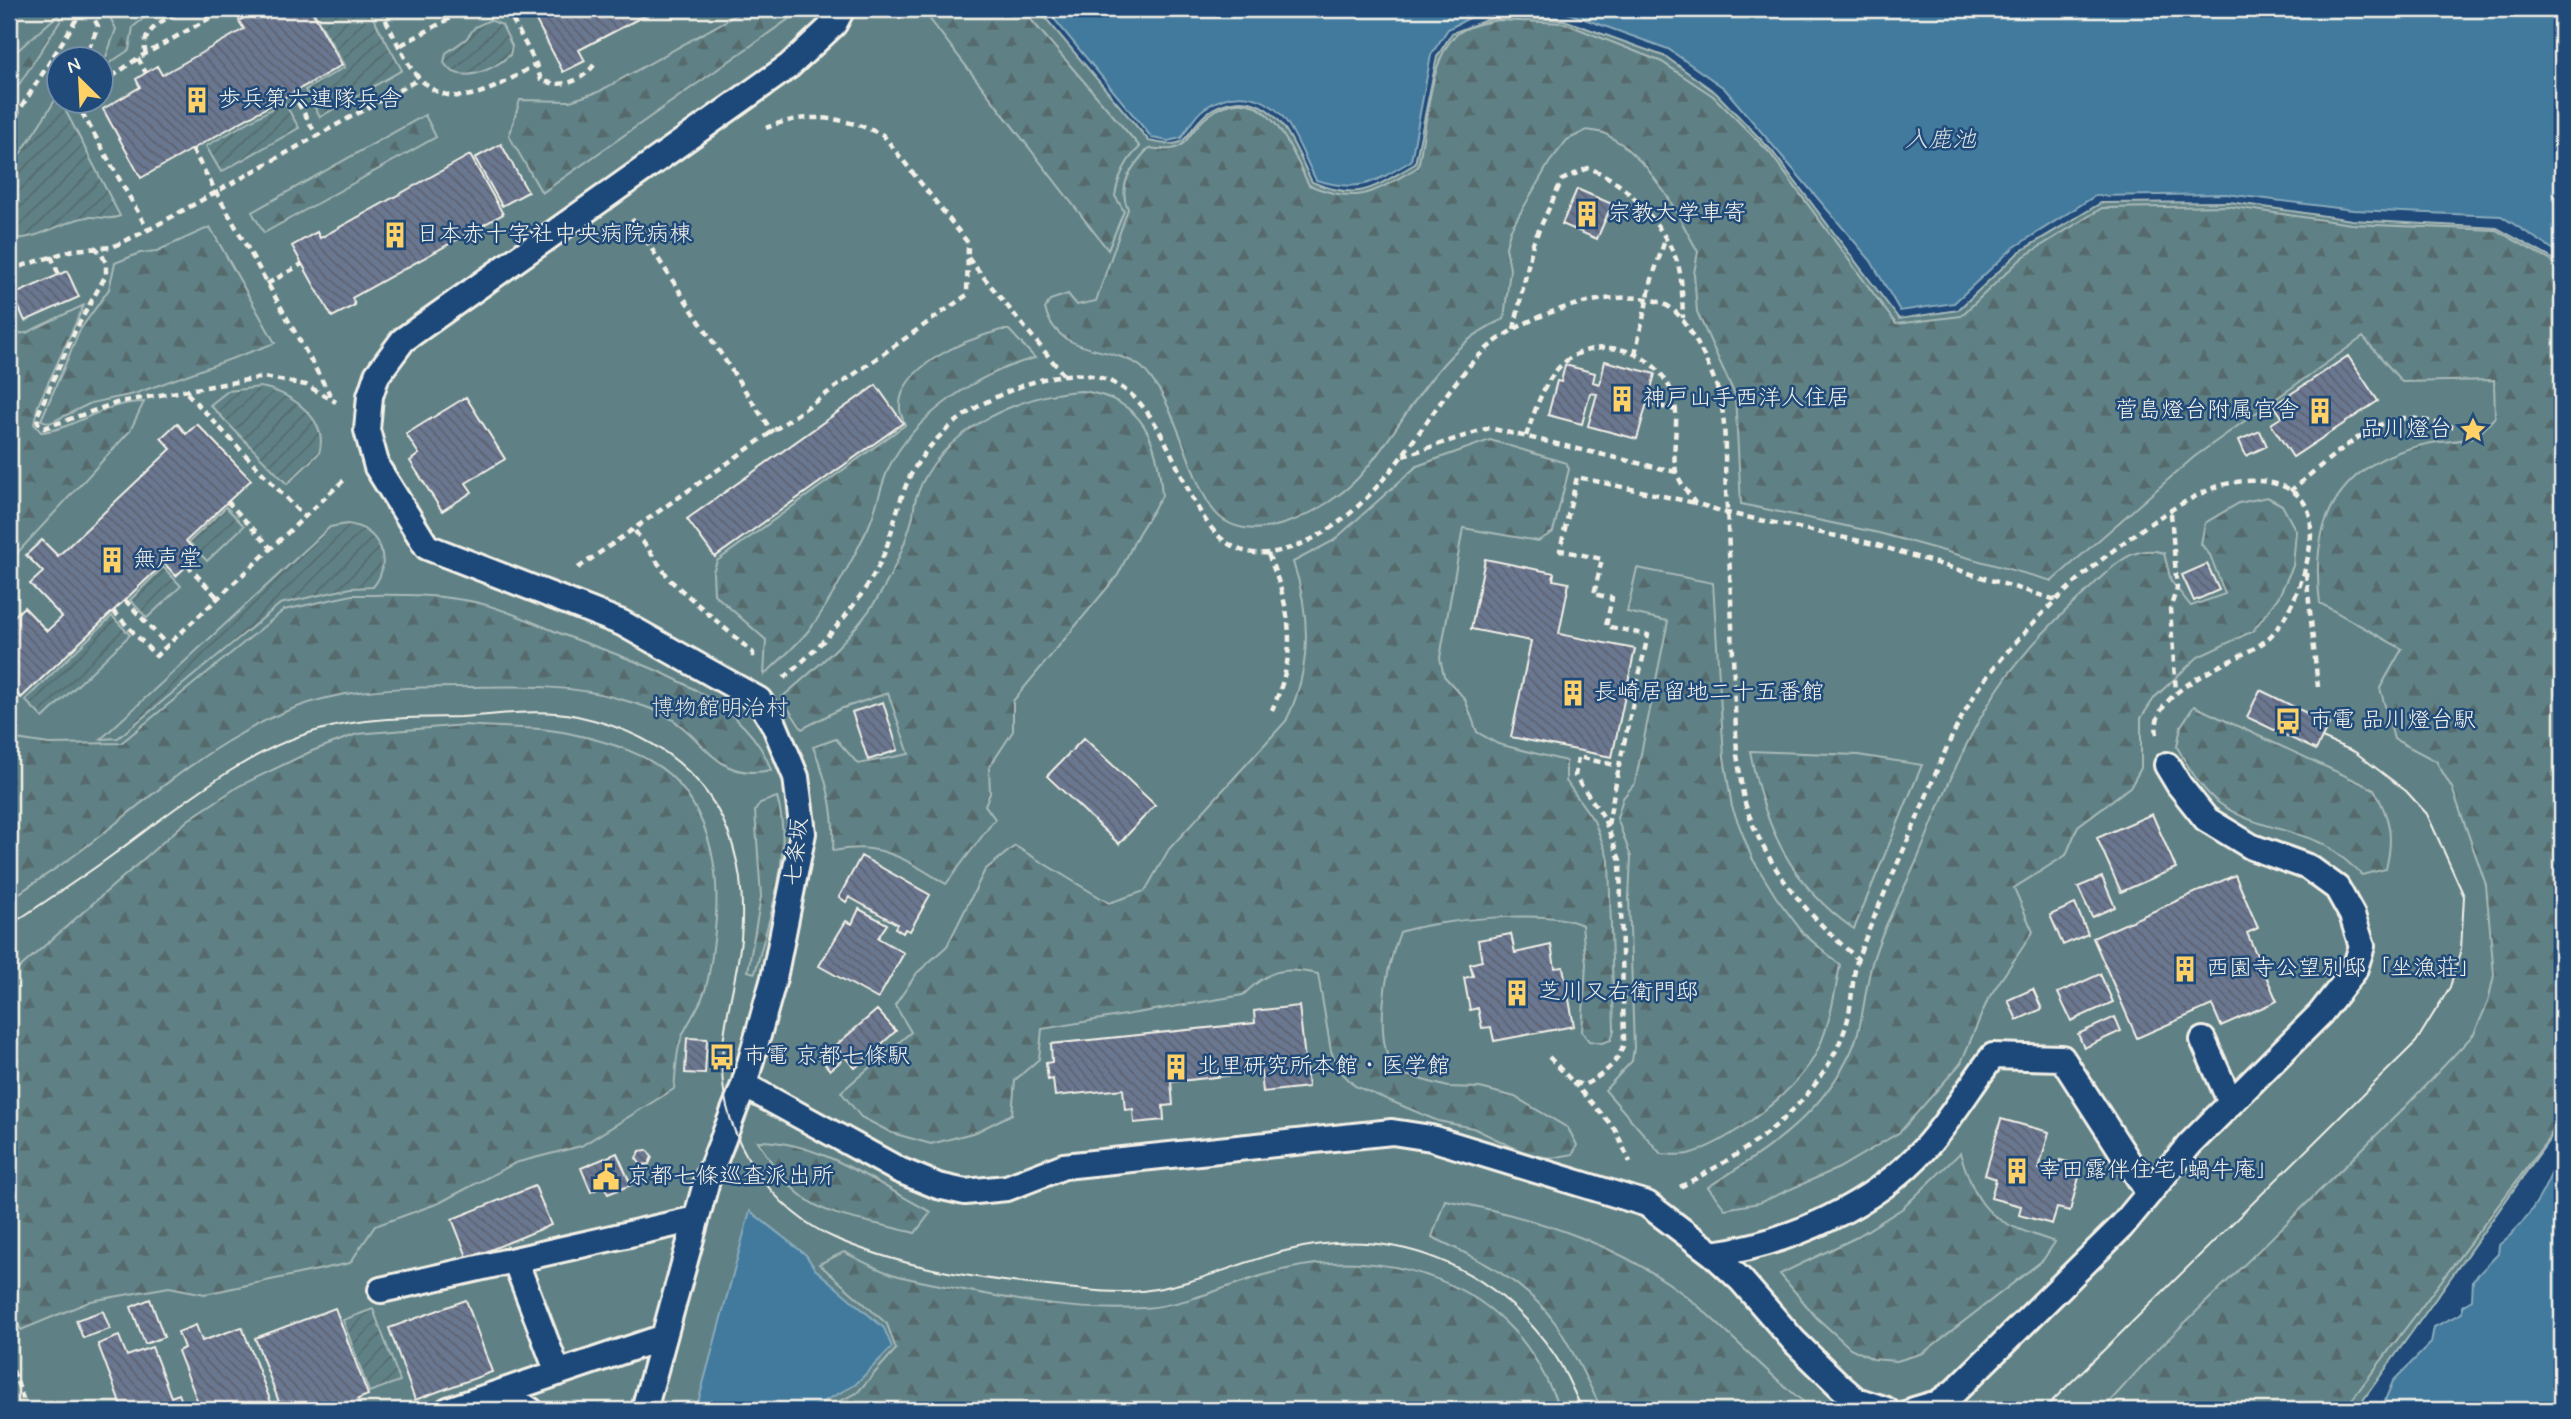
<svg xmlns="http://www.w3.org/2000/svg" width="2571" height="1419" font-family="Mynerve,'Klee One',sans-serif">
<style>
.green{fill:#5e8186;stroke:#a9b9b7;stroke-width:2;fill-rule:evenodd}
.forest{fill:url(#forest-firs);stroke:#a9b9b7;stroke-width:2}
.garden{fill:url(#garden-furrows);stroke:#a9b9b7;stroke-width:2}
.water{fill:#427a9d;stroke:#89aabb;stroke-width:2}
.building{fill:url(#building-back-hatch);stroke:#f4f1e8;stroke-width:2}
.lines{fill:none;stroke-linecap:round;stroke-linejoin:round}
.lane-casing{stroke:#f4f1e8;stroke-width:30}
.path{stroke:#f4f1e8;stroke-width:4.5;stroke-dasharray:7 5;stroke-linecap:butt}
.lane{stroke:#1f4a7a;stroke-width:24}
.tram{stroke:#f4f1e8;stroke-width:2}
.labels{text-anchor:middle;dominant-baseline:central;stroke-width:5;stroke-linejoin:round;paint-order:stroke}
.poi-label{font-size:23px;fill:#f4f1e8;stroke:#1f4a7a;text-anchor:start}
.park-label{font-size:23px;fill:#dee0d9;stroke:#1f4a7a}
.street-label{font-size:23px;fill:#f4f1e8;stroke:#1f4a7a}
.water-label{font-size:24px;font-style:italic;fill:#d9dfdd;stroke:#1f4a7a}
</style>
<defs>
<pattern id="forest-firs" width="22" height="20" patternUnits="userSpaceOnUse" patternTransform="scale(1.75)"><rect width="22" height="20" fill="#5e8186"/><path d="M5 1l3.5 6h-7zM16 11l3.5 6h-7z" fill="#566a6c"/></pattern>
<pattern id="garden-furrows" width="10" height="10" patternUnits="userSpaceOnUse" patternTransform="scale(1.75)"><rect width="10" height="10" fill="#5e8186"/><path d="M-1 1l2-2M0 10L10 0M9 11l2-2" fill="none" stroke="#566a6c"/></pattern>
<pattern id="building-back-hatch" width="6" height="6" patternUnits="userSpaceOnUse" patternTransform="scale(1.75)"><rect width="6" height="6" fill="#6b7791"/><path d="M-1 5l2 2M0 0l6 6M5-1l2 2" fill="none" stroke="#5c626f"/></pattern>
</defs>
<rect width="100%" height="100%" fill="#1f4a7a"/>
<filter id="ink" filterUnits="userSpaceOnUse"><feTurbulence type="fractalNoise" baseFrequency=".0143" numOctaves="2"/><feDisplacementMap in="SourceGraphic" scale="14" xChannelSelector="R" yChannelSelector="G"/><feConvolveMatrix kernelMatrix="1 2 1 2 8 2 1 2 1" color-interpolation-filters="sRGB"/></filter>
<g filter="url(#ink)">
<path class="green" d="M9,9H1038L1149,141C1191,151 1181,136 1206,114C1215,106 1229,101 1241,101C1282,102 1296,151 1312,182C1360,202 1373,188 1415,164L1437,57L1452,33L1497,16L1564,20L1666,57L1716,93L1772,151L1899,319L1958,310L2019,252L2101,203L2230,202L2352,220L2497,228L2562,264V1122L2356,1410H9ZM60,60H102V102H60Z"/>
<path class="forest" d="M106,9H155L133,27L129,50L102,68L116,29Z
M747,9H803L542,193L509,136L520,100L570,101L598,92Z
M922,9H1022L1140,147C1125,161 1118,177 1115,196L1124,211L1108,250Z
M58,15L61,20L9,100V58Z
M1498,20L1564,23L1662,62L1713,96L1770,153L1896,324L1961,316L2023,257L2102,208L2227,206L2351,224L2496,230L2562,267V547L2559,554L2562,575V1113L2549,1138L2344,1410H2102L2152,1355L2404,1108L2474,1034L2488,1002L2494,975L2486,885L2452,788L2436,761L2394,739L2380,688L2402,649L2320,603C2309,519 2340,462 2427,444C2441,440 2462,443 2475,436C2482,433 2489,423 2495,417L2494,380L2402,382L2363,337L2194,457L2052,581L1879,533L1741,504L1735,395L1697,312L1694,273L1698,252L1668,197L1646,167L1623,145L1604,133L1587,130L1567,140L1549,163L1510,231L1506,247L1510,269L1504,319C1434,348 1407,424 1359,477C1330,509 1245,557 1211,507C1190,475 1181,426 1160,391C1155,384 1147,371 1140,366C1108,344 1059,357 1045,309L1050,300L1068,294L1077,305L1096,301L1128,209C1117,185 1132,166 1149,148C1193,155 1182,135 1209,115C1264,73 1290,148 1309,185C1359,206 1374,192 1418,167C1426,132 1429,63 1453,38C1463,26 1484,23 1498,20Z
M425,115L436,137L264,233L252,212Z
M210,227L275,343L134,394L91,403L50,423L41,420L80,330L109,289L115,263L140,253L157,251Z
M84,305L38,405L34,424L41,432C75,429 103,402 144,402L130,431L9,562V334L26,333Z
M1001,330H1009L1035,358C978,373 916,414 889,467C880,487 877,508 868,528C855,555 827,608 809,630C796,646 779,661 764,675L766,640L714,594L713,572L717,561L905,425C904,420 900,414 900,409C897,366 968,339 1001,330Z
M1083,391C1144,400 1158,440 1162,496L1138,534L1118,575L1013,701V731L989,768L990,793L985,805L995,819L946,884C906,860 882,841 833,851C835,813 828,782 813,747L836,739L858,764L909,754L888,693L840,709L802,729L781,698C816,668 852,638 877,599C893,574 905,545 913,516C914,509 914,502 917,495C940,431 1019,393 1083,391Z
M1490,440L1566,463L1569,469L1553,532L1538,541L1463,528L1440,658L1444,676L1465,699L1477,732L1498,744L1566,761V781L1594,821L1609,860L1614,1030L1611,1040L1602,1043L1589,1041L1582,1032L1586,964L1582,925C1551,908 1435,920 1400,932C1385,971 1373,1034 1394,1072L1448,1087L1480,1088L1515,1097L1568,1128L1577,1145L1573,1154L1551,1158L1527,1154L1473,1128L1438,1121L1355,1086L1339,1070L1331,1051L1318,974C1282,966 1269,970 1243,995L1042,1029L1039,1059L1015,1080L1012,1114L976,1132L931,1144L892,1133L861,1117L841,1092L911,1032L895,1005L917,973L947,946L985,870L1015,846L1109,903L1145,891L1169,849L1286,721C1311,670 1311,615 1293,562L1333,541L1417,466Z
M2267,497L2282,505L2296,531L2293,566L2279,596L2253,631L2198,657L2155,697L2141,718V768L2131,786L2078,826L2066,855L2014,888L2033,932L1988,999L1961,1063L1900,1132L1839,1168L1759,1203L1725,1209L1708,1187C1763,1153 1816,1119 1847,1060C1864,1029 1863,996 1872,963C1882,928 1902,894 1917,860C1938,810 1957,758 1985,710C2011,664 2049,625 2088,590C2110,569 2132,543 2164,553L2171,581L2191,606L2225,594L2210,555L2201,544L2205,523L2239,503Z
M1637,568L1713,583L1724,757L1732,807L1752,858L1776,897L1804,934L1840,965C1834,997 1829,1034 1811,1062C1788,1097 1728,1143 1688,1154C1679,1156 1670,1154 1661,1154L1605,1090L1632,1061L1634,1048L1629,898L1631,857L1617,818L1623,798L1635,783L1668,621L1627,612Z
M352,595C394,595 437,593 479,603C508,610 536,624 564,635C633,661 745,693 771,770C714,782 707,738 665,715C652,708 634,703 620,699C573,685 522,686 473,687C431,687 387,687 346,694C243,711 158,792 79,852C56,869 32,884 9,900V738L49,744L121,743L284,610Z
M2194,706L2374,789C2390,818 2394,836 2386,869L2362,875C2348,862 2332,847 2314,840C2283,828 2247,824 2219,803C2201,790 2188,766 2177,747L2181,726Z
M465,725C500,728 538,726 572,734C606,741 652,754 677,782C725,837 721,912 708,979C704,1000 693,1014 684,1032C676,1047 676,1072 674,1089L581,1146L515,1163L439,1203L375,1226L350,1263L205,1294L169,1287L91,1301L21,1330L9,1303V977L188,820L239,786L312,751L357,734Z
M1750,751L1858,755L1922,765L1854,929C1790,885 1764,825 1750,751Z
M777,797C794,855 769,916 755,973L748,971L761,897L755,811L760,803Z
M758,1141C820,1141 877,1184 931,1212L915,1233C835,1212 804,1221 758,1141Z
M1960,1153C1981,1218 1993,1221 2055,1242L2043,1260L1923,1353L1897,1361L1873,1359L1850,1348L1816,1317L1780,1274L1855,1238L1903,1208Z
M1445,1200C1534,1217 1630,1246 1699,1307C1738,1341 1772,1379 1814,1410H1602C1587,1381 1574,1351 1556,1324C1527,1282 1477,1258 1432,1237Z
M844,1252C860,1260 876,1269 892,1274C911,1280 931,1283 949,1287C1013,1300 1078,1312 1144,1308C1192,1305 1239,1279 1287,1269C1366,1252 1456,1269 1512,1329C1535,1352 1547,1381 1561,1410H821L857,1393L896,1349L887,1324L819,1264Z"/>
<path class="garden" d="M312,9H368L402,70L320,117L305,90L345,67Z
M490,20L502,25L512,46L510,55C494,69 460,87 444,63L446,53L466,39L475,27Z
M58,96L120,216C107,222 96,214 82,218C56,225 37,240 9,239V171Z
M284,102L299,128L221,172L206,146Z
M260,387C288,391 330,419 319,453L287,484L210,405L228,391Z
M226,507L244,526L207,561L189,542Z
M347,524C379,527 394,562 373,587L351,588L280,604L118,738L101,739L330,527Z
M163,567L181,586L147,618L130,600Z
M112,616L130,635L43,718L25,700Z
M373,1309L400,1381L369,1392L343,1320Z"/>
<path class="water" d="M1046,9H2562V255L2501,216L2353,210L2226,194L2095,196L2013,248L1954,303L1900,311L1871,261L1724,88L1668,49L1565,12L1496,11L1471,17L1448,29L1431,55L1411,161C1374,183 1359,193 1316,180C1306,161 1298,139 1286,121C1266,93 1233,89 1205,108C1195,114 1188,129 1181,138L1168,141L1152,138Z
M2562,1148V1410H2381L2393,1381L2431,1343L2434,1327L2462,1313V1306L2472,1300L2473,1280L2498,1254L2499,1245C2532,1219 2547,1186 2562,1148Z
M750,1211L806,1255L815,1269L884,1328L892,1347L855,1385L808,1410H696Z"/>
<path class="building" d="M260,9L266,19L284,9H311L342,65L141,178L103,109L140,87L136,79L157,66L162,75L244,29L239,21Z
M530,9H657L579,50L585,61L563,72Z
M501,144L528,192L502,206L475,158Z
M470,155L503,214L352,298L355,305L332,317L292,246L317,232L320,238Z
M1577,189L1612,204L1597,239L1562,224Z
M67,271L79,297L25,321L13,295Z
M2348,356L2378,401L2293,457L2271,424L2282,417L2274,405Z
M1605,361L1655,374L1637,439L1588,426L1597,394L1590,393L1582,424L1548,415L1557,381L1561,382L1565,365L1595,373L1593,382L1600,384Z
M876,385L903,423L715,557L687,519Z
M466,397L505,459L466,483L472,492L442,511L410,461L419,454L406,434Z
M177,423L186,434L197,424L251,480L186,541L198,555L176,576L164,563L21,698L9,685V621L24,607L47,631L62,617L30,584L43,572L26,555L42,540L58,556L171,449L161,438Z
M2260,431L2267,446L2246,456L2239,440Z
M1485,559L1554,573L1553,580L1569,583L1559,634L1635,649L1612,757L1511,737L1531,641L1471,629Z
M2207,564L2219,590L2194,601L2182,575Z
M2260,690L2329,724L2316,750L2247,717Z
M883,702L898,750L868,760L852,712Z
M1084,738L1155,805L1119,844L1047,776Z
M2152,814L2176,868L2121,892L2097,838Z
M861,856L930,895L910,931L905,929L903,933L895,928L897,924L849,897L846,902L839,897Z
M2235,875L2258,928L2247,933L2277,1001L2221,1026L2212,1005L2137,1038L2093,938Z
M2102,877L2115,907L2092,917L2078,887Z
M2075,904L2088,934L2063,945L2050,915Z
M859,909L887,924L878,938L904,953L878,999L819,966L846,921L852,924Z
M1511,934L1515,953L1551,945L1555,968L1563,967L1574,1026L1494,1041L1491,1027L1482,1028L1478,1008L1470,1010L1464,978L1473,976L1470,964L1482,961L1478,940Z
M2100,974L2113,1002L2071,1021L2058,993Z
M2033,989L2042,1009L2017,1020L2008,1000Z
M1299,1006L1308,1087L1263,1092L1261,1072L1171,1082L1173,1105L1163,1106L1164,1120L1134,1123L1133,1109L1125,1110L1123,1089L1055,1096L1053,1079L1048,1080L1046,1063L1052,1062L1051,1044L1255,1023L1254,1011Z
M877,1010L896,1031L855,1068L835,1046Z
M2115,1017L2121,1031L2084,1048L2078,1034Z
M687,1038L707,1039L705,1074L685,1073Z
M828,1047L841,1061L830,1070L818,1056Z
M2001,1119L2049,1132L2039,1169L2057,1173L2060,1160L2082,1166L2070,1211L2057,1208L2052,1224L2019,1215L2021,1206L1991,1198L1996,1179L1985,1175Z
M647,1150L652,1157L649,1164L641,1165L636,1158L640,1151Z
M617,1153L631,1185L608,1194L604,1186L591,1192L581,1168Z
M535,1186L551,1225L468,1259L452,1219Z
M150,1299L164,1337L145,1344L131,1307Z
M466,1300L492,1372L415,1400L389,1328Z
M335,1308L368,1395L358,1399L362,1410H336L335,1407L327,1410H282L255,1338Z
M103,1311L110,1329L83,1338L76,1320Z
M196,1325L202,1341L242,1327L274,1410H201L178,1351L184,1348L178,1332Z
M119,1336L127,1356L152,1347L171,1397L179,1394L185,1410H123L98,1344Z"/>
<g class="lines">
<g class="lane-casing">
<path id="lane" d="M2203,1040L2230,1101
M744,1085L899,1170L938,1186L965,1192L1007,1188L1064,1166L1392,1132L1431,1138L1647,1204L1713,1254L1741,1280L1794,1341L1840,1386L1856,1400L1886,1410
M1713,1254C1789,1243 1874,1206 1926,1147C1951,1119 1970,1086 1993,1056L2062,1058L2148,1192
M515,1260L558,1373
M381,1290L696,1219
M503,1393L530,1410
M448,1410L664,1337
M644,1410L707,1180L744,1085L774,978L803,833L796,777L774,724L759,700L622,623L427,547L377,467L367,430L370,396L377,375L403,340L789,66L834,24L842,9
M1914,1410L1938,1403L1955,1391L2121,1227L2190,1144L2320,1014L2354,971L2362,946L2352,915L2337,888L2308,867L2252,847L2206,819L2179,785L2167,765"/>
</g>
<path class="path" d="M247,9L250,14
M380,9C391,28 405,64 420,79C456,116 501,85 536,64
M507,9L536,64L541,80C561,88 580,83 594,65
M401,45L467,9
M146,54C138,31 166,19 183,9
M138,58L146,73
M84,60L98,26L89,9
M102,84L138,58L226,9
M292,92L317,136
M76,102L148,230
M80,109L85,102
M9,127L76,20L73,9
M192,149L333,400
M632,219L773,433
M94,247L101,253L106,263V275L76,329L37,416L38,423L44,428L119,402L264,377L306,385L336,402
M51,256L59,275
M968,258L1063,374
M9,267L22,266L73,250L112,247L148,230L419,79
M267,284L302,264
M1514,329L1533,243L1562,180L1588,168C1624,179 1662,224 1676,259C1683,276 1682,299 1683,318
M1635,354L1652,279L1665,240
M187,393L304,517
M1647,403L1676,410
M1526,436C1539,400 1550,356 1594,349C1634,342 1674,371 1676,413C1677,431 1672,454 1676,471C1679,482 1689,494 1695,503L1727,513L1874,544L2056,600
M1403,456L1489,428L1676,472
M2290,491C2317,470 2370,419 2405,418C2421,418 2438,424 2454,427
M227,501L271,548
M2171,513L2177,588L2170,609L2176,692
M635,531L671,581L753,653V659
M1268,554C1292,612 1298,652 1272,710
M187,565L218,598
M578,568L967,295L968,243L883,135C845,117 806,111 766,128
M2306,573L2318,687
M125,600L168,646
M113,611L156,656L345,479
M784,678C821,646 853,612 877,569C891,543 894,515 905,488C919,450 955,417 992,399C1218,286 1141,605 1296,546C1378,515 1417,425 1471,364C1503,328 1551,308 1598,300C1621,297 1653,294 1672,309C1690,322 1715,376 1720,398C1727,427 1724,462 1726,491C1731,579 1733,667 1737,755C1740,771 1741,788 1745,803C1765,867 1808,916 1858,959
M1608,825L1619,766
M1549,1057L1573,1082L1584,1085C1603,1075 1619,1063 1624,1042L1620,860L1603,816L1575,776L1578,757L1619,766L1648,635L1606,626L1612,598L1594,594L1602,559L1560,550L1577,477L1695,503
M1573,1082L1615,1129L1630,1162
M1680,1187C1733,1159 1783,1129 1819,1079C1830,1064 1840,1044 1846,1026C1853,1003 1851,977 1859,955C1876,910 1897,866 1916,821C1933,781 1948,739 1971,701C2017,626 2130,524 2211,489C2240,476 2297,475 2309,513C2319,548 2291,625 2261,644C2233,663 2148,690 2157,734
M9,1359L27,1410"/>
<use href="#lane" class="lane"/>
<path class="tram" d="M9,926C44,902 80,879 114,854C174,810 249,747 323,729C368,717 414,718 460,717C498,715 540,708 577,716C694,741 751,821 741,939C737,981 722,1022 722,1065C722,1139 772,1212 839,1240C908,1269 984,1280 1057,1287C1085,1290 1114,1294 1142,1291C1191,1286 1238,1263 1285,1251C1392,1224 1492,1264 1554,1354C1566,1371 1573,1392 1583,1410
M2043,1410L2416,1042L2450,987L2461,949L2464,896L2427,814L2406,791L2355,752L2322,738"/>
</g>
</g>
<defs>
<g id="building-bare" transform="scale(2.1)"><path d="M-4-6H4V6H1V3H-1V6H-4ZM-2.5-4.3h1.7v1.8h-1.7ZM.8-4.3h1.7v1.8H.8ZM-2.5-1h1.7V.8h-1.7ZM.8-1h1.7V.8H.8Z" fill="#ffd166" stroke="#1f4a7a" stroke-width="2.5" paint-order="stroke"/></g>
<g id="sight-bare" transform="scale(2.1)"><path d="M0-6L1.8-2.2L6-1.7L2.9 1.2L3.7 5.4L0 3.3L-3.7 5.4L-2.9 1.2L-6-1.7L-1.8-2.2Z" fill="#ffd166" stroke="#1f4a7a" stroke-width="2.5" paint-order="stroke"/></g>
<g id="bus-bare" transform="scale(2.1)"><path d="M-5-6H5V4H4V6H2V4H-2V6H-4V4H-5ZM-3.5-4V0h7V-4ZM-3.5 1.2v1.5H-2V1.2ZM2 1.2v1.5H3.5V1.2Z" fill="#ffd166" stroke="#1f4a7a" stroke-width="2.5" paint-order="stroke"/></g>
<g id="civic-bare" transform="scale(2.1)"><path d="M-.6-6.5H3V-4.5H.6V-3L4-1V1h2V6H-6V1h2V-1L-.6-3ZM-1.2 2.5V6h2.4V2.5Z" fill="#ffd166" stroke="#1f4a7a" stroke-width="2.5" paint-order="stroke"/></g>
</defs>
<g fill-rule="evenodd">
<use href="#building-bare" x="197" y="100"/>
<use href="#building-bare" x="1587" y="214"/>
<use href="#building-bare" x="395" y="235"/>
<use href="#building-bare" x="1622" y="399"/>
<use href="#building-bare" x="2320" y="411"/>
<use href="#sight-bare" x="2473" y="430"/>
<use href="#building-bare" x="112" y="560"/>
<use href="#building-bare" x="1573" y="693"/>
<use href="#bus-bare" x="2288" y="721"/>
<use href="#building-bare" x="2185" y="969"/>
<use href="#building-bare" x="1517" y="993"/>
<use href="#bus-bare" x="722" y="1057"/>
<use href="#building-bare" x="1176" y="1067"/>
<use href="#building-bare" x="2017" y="1171"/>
<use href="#civic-bare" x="606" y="1177"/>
</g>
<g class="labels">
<g class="poi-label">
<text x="218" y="100">歩兵第六連隊兵舎</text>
<text x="1608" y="214">宗教大学車寄</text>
<text x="416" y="235">日本赤十字社中央病院病棟</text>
<text x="1643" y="399">神戸山手西洋人住居</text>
<text x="2299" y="411" text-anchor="end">菅島燈台附属官舎</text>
<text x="2452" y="430" text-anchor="end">品川燈台</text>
<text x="133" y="560">無声堂</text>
<text x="1594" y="693">長崎居留地二十五番館</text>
<text x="2309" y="721">市電 品川燈台駅</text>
<text x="2206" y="969">西園寺公望別邸「坐漁荘」</text>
<text x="1538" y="993">芝川又右衛門邸</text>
<text x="743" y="1057">市電 京都七條駅</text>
<text x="1197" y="1067">北里研究所本館・医学館</text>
<text x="2038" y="1171">幸田露伴住宅｢蝸牛庵｣</text>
<text x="627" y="1177">京都七條巡査派出所</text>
</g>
<g class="park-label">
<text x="720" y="709">博物館明治村</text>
</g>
<g class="street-label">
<text transform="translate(797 852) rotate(-84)">七条坂</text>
</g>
<g class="water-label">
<text x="1940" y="140">入鹿池</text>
</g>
</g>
<rect width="2571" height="1419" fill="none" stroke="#1f4a7a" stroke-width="35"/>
<rect x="18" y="18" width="2536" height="1384" fill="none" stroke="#f4f1e8" stroke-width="2.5" filter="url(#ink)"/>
<g transform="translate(80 80) rotate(336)"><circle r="33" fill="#1f4a7a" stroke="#748da6" stroke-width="2"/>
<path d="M0-5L12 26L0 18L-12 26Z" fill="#ffd166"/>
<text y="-10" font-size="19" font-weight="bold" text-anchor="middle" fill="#f4f1e8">N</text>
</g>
</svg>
